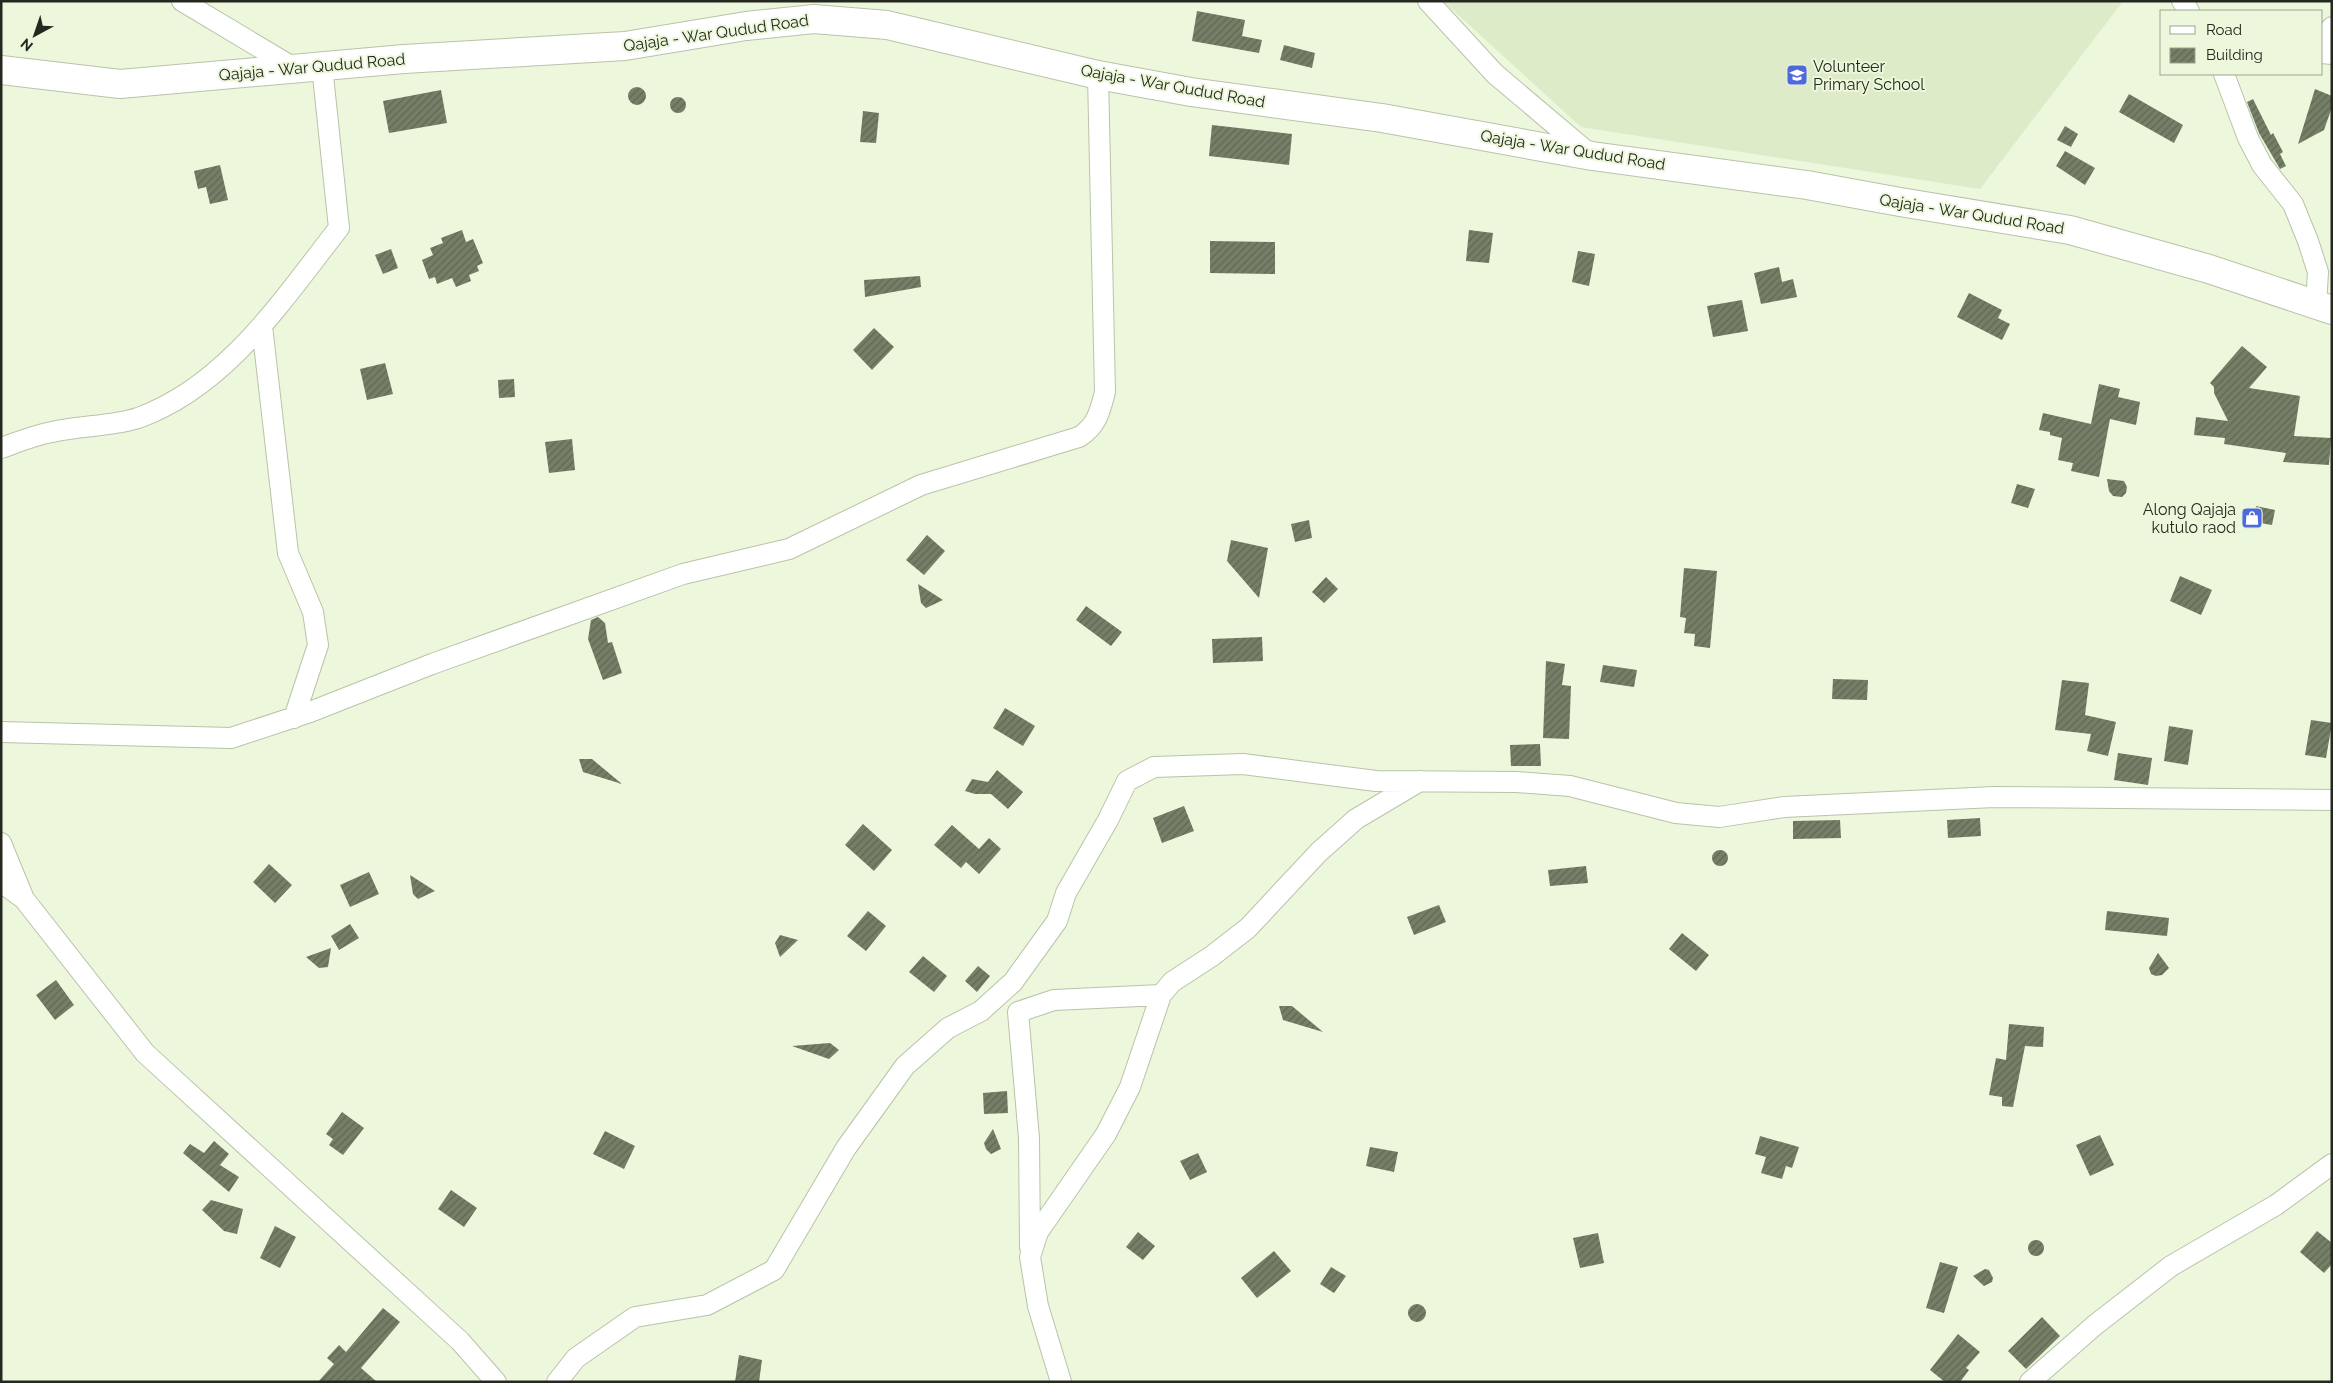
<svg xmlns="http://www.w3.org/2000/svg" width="2333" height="1383" font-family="Raleway,sans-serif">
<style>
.built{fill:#ddebc9}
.building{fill:url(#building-hatch)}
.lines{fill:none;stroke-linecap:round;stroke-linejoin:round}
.street-casing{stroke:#b9c3a9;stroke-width:22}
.secondary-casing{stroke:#b9c3a9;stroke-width:30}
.street{stroke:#fff;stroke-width:20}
.secondary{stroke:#fff;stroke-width:28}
.labels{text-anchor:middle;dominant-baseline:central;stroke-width:4;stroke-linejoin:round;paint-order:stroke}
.street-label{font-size:16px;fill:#24281e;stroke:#ecf7db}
.poi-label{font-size:16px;fill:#24281e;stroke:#ecf7db;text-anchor:start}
</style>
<defs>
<pattern id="building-hatch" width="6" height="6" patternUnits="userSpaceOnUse" patternTransform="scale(1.25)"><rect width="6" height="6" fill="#757e66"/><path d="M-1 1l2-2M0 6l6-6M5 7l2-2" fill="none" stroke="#606753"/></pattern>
</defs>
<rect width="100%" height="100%" fill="#ecf7db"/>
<path class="built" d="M1443,1H2123L1980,189L1581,127Z"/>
<path class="building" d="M1197,11L1245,20L1242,36L1262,40L1259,53L1192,41Z
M1284,45L1315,53L1312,68L1280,60Z
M628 96a9 9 0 1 1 18 0a9 9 0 1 1-18 0Z
M2315,89L2332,96V107L2324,130L2298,144Z
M441,90L447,123L389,133L383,101Z
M2129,94L2183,125L2174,143L2119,112Z
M670 105a8 8 0 1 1 16 0a8 8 0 1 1-16 0Z
M2253,99L2271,135L2273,133L2283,152L2280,154L2286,166L2280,169L2259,133L2247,102Z
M863,111L879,113L876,143L860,142Z
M1212,125L1292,134L1289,165L1209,156Z
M2065,126L2078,134L2071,147L2057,140Z
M2065,151L2095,168L2085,185L2056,166Z
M220,165L228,200L210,204L206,187L198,189L194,171Z
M462,230L466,242L473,239L483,263L477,266L479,271L469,275L471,281L456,287L452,278L437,284L435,277L429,279L422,260L433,255L430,248L443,243L441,238Z
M1469,230L1493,233L1489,263L1466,261Z
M1210,241L1275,242V274L1210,273Z
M391,249L398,268L383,274L375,255Z
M1578,251L1595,254L1589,286L1572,282Z
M1779,267L1782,282L1793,279L1797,297L1761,304L1754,273Z
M920,276L921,287L865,297L864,280Z
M1969,293L2002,310L1998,318L2010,324L2002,340L1957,317Z
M1742,300L1748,331L1713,337L1707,306Z
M874,328L894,347L872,370L853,350Z
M2242,346L2267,367L2249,388L2300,396L2294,436L2331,438L2329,465L2283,462L2286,453L2224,444L2225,438L2194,435L2196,417L2228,421L2214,393V387L2210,383Z
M385,363L393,394L367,400L360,369Z
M514,379L515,397L499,398L498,380Z
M2099,384L2120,389L2118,397L2140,402L2136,425L2110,419L2099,477L2071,471L2073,463L2058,460L2062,438L2050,435V432L2039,430L2043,413L2091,424Z
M572,439L575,470L549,473L545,442Z
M2107,479L2124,481L2127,487L2126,493L2122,497L2113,496L2109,491Z
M2017,484L2035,489L2028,508L2011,503Z
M2256,506L2275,510L2272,525L2254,522Z
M1309,520L1312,538L1295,542L1291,524Z
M927,535L945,551L924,575L906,560Z
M1231,540L1268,548L1259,598L1227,561Z
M1684,568L1717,571L1710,648L1694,646L1695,634L1684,633L1686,618L1680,617Z
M2180,576L2212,590L2201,615L2170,601Z
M1326,577L1338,589L1324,603L1312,592Z
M918,584L943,600L926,608L921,603Z
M1086,606L1122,632L1111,646L1076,620Z
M598,617L605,623L608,643L612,642L622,673L603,680L588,639L591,620Z
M1262,637L1263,661L1213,663L1212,639Z
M1546,661L1565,664L1562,685L1571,686L1569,739L1543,738Z
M1603,665L1637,670L1634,687L1600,682Z
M1833,679L1868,680L1867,700L1832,699Z
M2062,680L2089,683L2085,715L2116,722L2108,756L2087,751L2091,734L2055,730Z
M1005,708L1035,726L1023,746L993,728Z
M2311,720L2332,723L2326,758L2305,755Z
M2169,726L2193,730L2188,765L2164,761Z
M1540,744L1541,766H1511L1510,745Z
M2118,753L2152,758L2148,785L2114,780Z
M579,759H592L622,784L583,772Z
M997,770L1023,792L1008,809L991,794H975L965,791L972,779L988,782Z
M1184,806L1194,831L1162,843L1153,818Z
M1980,818L1981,836L1948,838L1947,820Z
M1840,820L1841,838L1793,839V821Z
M863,824L892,850L874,871L845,845Z
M952,825L979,849L989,838L1001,849L979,874L966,862L961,868L934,845Z
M1712 858a8 8 0 1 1 16 0a8 8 0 1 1-16 0Z
M269,864L292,885L275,903L253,882Z
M1586,866L1588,883L1550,886L1548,870Z
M369,872L379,894L350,907L340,885Z
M410,875L435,891L418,899L413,894Z
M1439,905L1446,922L1414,935L1407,917Z
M868,911L886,926L866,951L847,936Z
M2107,911L2169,918L2167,936L2105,930Z
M350,924L359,938L339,950L331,936Z
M1682,933L1709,955L1696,971L1669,949Z
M780,935L798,940L780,957L775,943Z
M331,948L328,967L319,968L306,957Z
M2158,953L2169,968L2162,975L2156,976L2151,974L2149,968Z
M923,956L947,976L934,992L909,972Z
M978,966L990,976L977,992L965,981Z
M56,980L74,1005L55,1020L36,995Z
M1279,1006H1292L1323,1032L1283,1020Z
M2009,1024L2044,1027L2043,1047L2025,1046L2013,1107L2002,1106V1097L1989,1095L1996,1058L2006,1060Z
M830,1043L839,1050L829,1059L792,1046Z
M1007,1091L1008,1113L984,1114L983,1093Z
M342,1112L364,1128L343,1155L329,1145L333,1139L326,1134Z
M993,1129L1001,1149L991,1154L986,1149L984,1143Z
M605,1131L635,1146L624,1169L593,1154Z
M2100,1135L2114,1165L2090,1176L2076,1145Z
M1760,1136L1799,1147L1792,1168L1786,1166L1782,1179L1761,1173L1766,1157L1755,1154Z
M214,1141L229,1154L220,1165L239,1177L229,1192L183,1153L190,1144L204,1153Z
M1370,1147L1398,1152L1394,1172L1366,1166Z
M1198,1153L1207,1172L1190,1180L1180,1161Z
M451,1190L477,1208L464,1227L438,1209Z
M211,1200L243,1209L237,1234L224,1231L202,1210Z
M275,1226L296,1237L280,1268L260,1258Z
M2317,1231L2332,1243V1264L2324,1273L2300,1252Z
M1138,1232L1155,1246L1143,1260L1126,1247Z
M1598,1233L1604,1263L1580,1268L1573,1238Z
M2028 1248a8 8 0 1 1 16 0a8 8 0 1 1-16 0Z
M1274,1251L1291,1271L1257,1298L1241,1278Z
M1940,1262L1958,1267L1944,1313L1926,1308Z
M1331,1267L1346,1276L1334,1293L1320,1284Z
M1985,1269L1989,1270L1993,1278L1992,1282L1984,1286L1973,1276Z
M1408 1313a9 9 0 1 1 18 0a9 9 0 1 1-18 0Z
M383,1308L400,1322L361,1368L377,1382H318L334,1364L327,1358L339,1345L346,1352Z
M2042,1317L2060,1336L2026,1369L2008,1351Z
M1958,1334L1980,1352L1966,1368L1969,1370L1960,1382H1945L1930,1370Z
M739,1355L762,1360L759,1382H735Z"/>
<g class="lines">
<g class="street-casing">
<path id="street" d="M182,1L294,68
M1428,1L1495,74L1592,156
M2182,1L2189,11
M2322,41L2332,27
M2322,53L2332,54
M2224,74L2248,138L2262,165L2293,204L2308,241L2318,272L2316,305
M262,326L288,553L313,612L318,645L294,718
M1,448C18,442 35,435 52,432C80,425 110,427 138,418C227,386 283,299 339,228L322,66
M1,732L231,738L310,712L432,664L683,574L789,549L921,485L1079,437C1097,426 1100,411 1105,392L1098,75
M1,843L24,899
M1,882L24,899L145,1053L460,1341L496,1382
M1030,1247L1029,1138L1018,1012L1054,1000L1161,995
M557,1382L576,1358L635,1317L707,1305L774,1270L846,1148L905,1066L948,1028L981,1011L1013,982L1057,921L1066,893L1108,820L1127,781L1154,767L1243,764L1376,781L1516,782L1570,786L1676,813L1719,817L1784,807L1994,797L2332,800
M1061,1382L1038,1306L1030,1257L1038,1232L1106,1134L1130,1087L1161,995L1172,982L1212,956L1248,928L1319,852L1356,819L1420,781
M2030,1382L2095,1325L2171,1266L2276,1205L2332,1164"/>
</g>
<g class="secondary-casing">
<path id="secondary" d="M1,70L120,84L404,59L625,46L746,26L814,19L887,25L1098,75L1191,92L1382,118L1592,156L1807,185L1900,202L2070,230L2209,269L2332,310"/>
</g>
<use href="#street" class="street"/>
<use href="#secondary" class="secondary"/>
</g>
<defs>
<g id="school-square" transform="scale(1.125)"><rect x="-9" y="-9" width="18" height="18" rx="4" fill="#4e69dd" stroke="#ecf7db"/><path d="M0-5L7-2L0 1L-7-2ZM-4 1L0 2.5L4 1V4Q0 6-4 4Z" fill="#fff"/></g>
<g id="shop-square" transform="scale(1.125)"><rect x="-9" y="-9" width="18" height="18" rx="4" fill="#4e69dd" stroke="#ecf7db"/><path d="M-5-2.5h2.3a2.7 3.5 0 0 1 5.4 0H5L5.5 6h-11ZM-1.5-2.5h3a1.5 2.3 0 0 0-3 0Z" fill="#fff"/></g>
</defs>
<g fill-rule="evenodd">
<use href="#school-square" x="1797" y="75"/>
<use href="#shop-square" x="2252" y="518"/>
</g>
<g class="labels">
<g class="street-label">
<text transform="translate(716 33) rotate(-8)">Qajaja - War Qudud Road</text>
<text transform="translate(312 67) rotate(-5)">Qajaja - War Qudud Road</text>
<text transform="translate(1173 86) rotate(10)">Qajaja - War Qudud Road</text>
<text transform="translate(1573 150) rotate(9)">Qajaja - War Qudud Road</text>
<text transform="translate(1972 214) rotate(9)">Qajaja - War Qudud Road</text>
</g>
<g class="poi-label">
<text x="1813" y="66">Volunteer<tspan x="1813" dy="18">Primary School</tspan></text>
<text x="2236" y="509" text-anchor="end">Along Qajaja<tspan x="2236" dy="18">kutulo raod</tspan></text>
</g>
</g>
<rect width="2333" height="1383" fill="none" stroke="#24281e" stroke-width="5"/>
<rect x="2160" y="10" width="162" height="65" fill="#ecf7db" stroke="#9ca48f"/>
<rect x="2170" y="26" width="25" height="8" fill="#ffffff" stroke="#9ca48f"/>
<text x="2206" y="35" font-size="15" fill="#24281e">Road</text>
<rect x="2170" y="48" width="25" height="15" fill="url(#building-hatch)" stroke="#9ca48f"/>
<text x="2206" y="60" font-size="15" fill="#24281e">Building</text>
<g transform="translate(35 35) rotate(220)" stroke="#ecf7db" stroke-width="4" paint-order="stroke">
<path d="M0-4L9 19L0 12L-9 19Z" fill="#24281e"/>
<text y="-8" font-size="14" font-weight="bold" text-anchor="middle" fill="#24281e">N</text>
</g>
</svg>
